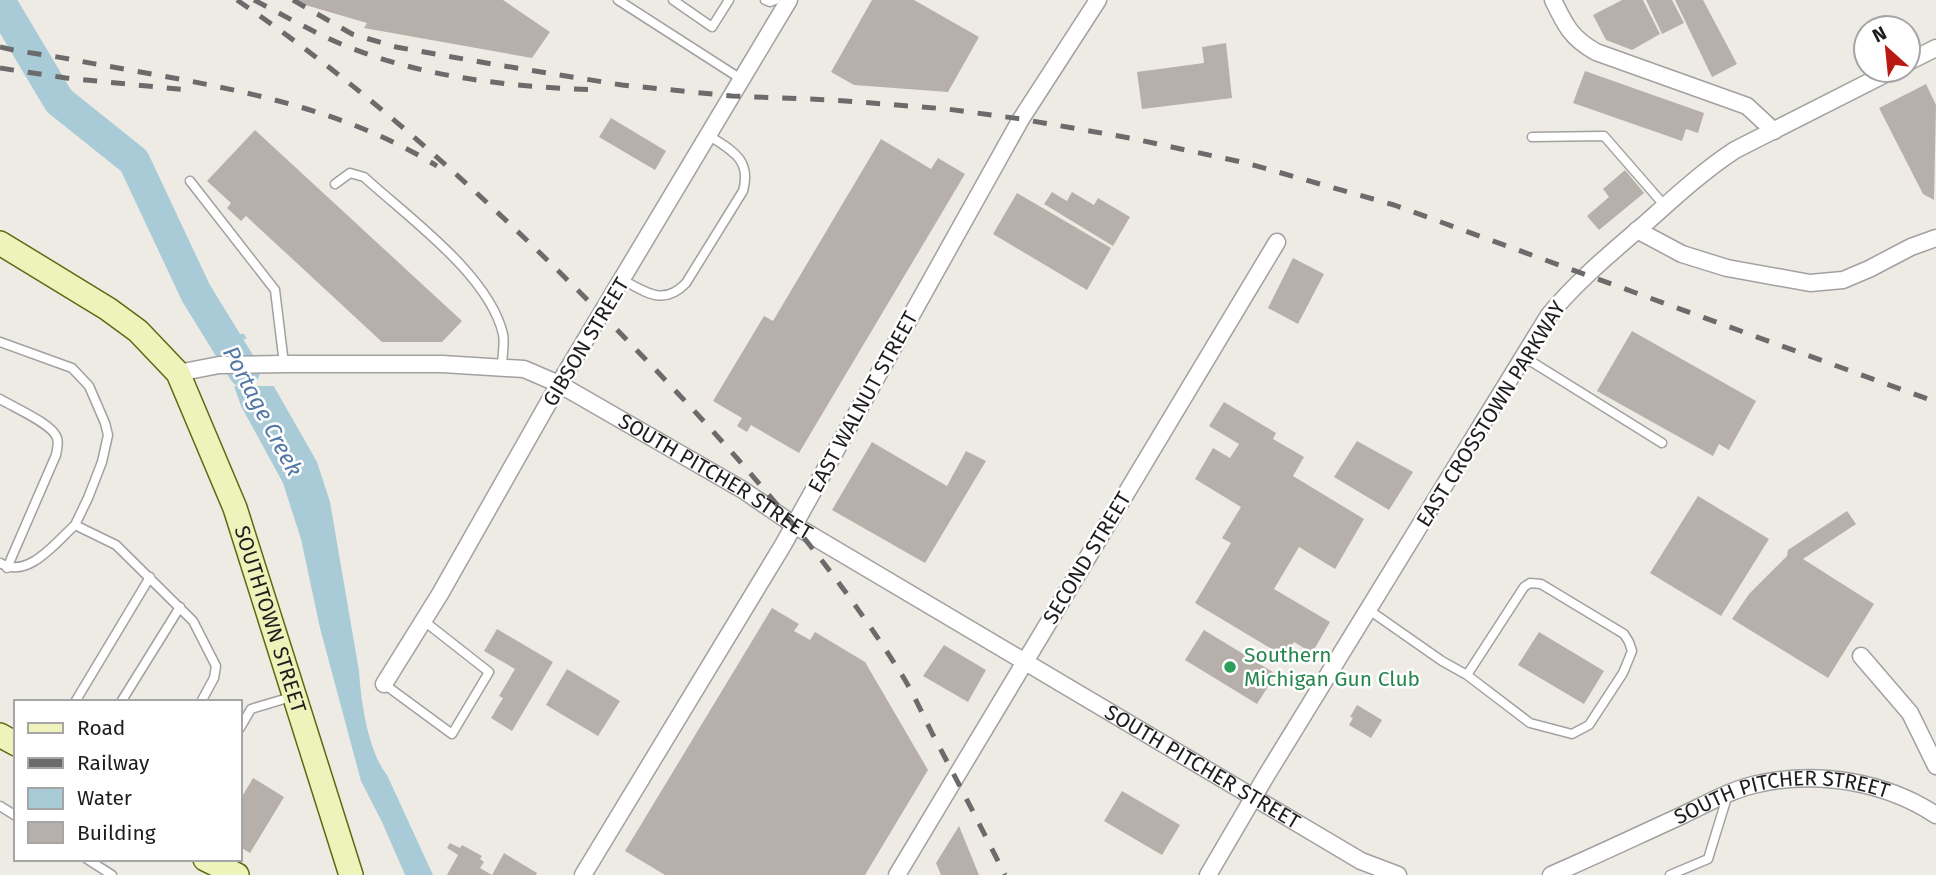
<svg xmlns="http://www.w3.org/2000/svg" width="1936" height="875" font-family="'Fira Sans',sans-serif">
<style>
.water{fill:#a8cbd7}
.pier{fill:#eeebe4}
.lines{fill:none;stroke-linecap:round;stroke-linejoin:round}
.river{stroke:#a8cbd7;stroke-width:32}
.building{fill:#b7b0aa}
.lane-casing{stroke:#a1a1a1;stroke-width:11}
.street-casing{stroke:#a1a1a1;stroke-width:19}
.secondary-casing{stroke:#5c6a0f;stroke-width:26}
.lane{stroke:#fff;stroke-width:8}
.street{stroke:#fff;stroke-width:16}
.secondary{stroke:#eef3bc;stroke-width:23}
.rail{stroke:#6b6b6b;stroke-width:5;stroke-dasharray:14 14;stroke-linecap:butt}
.leisure-dot{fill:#2e9e5b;stroke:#fff;stroke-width:2.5}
.labels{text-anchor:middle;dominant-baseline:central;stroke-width:5;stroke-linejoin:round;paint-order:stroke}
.street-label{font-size:21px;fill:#1d1d1d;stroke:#fff}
.leisure-label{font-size:21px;fill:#27864d;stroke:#fff;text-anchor:start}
.water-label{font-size:23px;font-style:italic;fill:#5378a4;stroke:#fff}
</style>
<rect width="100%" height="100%" fill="#eeebe4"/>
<path class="water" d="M203,333L244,334L317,462L330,502L359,671C361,702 368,751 387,775L433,875H405L382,822L361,781L320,628L301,539L283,483L241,406L234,386Z"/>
<path class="pier" d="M204,338L248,339L275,386H230Z"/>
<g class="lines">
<path class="river" d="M0,2L59,101L134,161L196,293L244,371"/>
</g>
<path class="building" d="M296,0H503L550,32L532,58L364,28L367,23L302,4Z
M872,0H914L979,37L948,92L854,85L831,72Z
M1622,0H1643L1660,34L1632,50L1606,40L1593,15Z
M1646,0H1672L1684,23L1662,34Z
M1675,0H1703L1737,64L1712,77Z
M1226,43L1232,98L1142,109L1137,72L1204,63L1202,47Z
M1585,71L1704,113L1698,133L1686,129L1682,141L1573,103Z
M1926,84L1936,105L1934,200L1923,194L1879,108Z
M611,118L666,151L655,170L599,137Z
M255,130L462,321L442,342H382L246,216L241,221L227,208L231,203L207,181Z
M881,139L931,169L938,158L965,174L799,453L751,425L747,432L737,426L742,418L713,401L764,316L773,321Z
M1625,170L1644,193L1599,230L1587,216L1609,197L1603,189Z
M1052,192L1067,201L1072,192L1094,205L1098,198L1130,217L1113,246L1044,204Z
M1017,193L1111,248L1087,290L993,234Z
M1293,258L1324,274L1298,324L1268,308Z
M1632,331L1756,401L1729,450L1719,444L1713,456L1597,391Z
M1224,402L1276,433L1273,439L1304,457L1293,476L1364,519L1335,569L1299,547L1274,589L1330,622L1312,653L1294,642L1285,657L1195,603L1231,543L1222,538L1241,507L1195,479L1213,448L1230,458L1239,444L1209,426Z
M1357,441L1413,472L1389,510L1334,477Z
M872,442L947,486L966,451L986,461L925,563L832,510Z
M1698,496L1769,539L1721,616L1650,573Z
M1847,511L1856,524L1803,559L1874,604L1828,678L1732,619L1749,594L1787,556L1788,550Z
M772,608L799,624L794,631L810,640L815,632L865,662L928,770L865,875H665L625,851Z
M497,629L553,662L512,731L491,718L503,698L499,696L515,669L484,651Z
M1204,630L1276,674L1257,704L1185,660Z
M1539,632L1604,671L1584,704L1518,665Z
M944,645L986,670L968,702L923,676Z
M567,669L620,701L598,736L546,705Z
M1357,705L1382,720L1371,738L1349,725L1353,718L1350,717Z
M253,778L284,797L250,853L240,847V800Z
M1122,791L1180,825L1162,855L1104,821Z
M959,826L979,875H941L936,863Z
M450,843L460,848L462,845L482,856L480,859L484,862L480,868L492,875L504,853L537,873L536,875H447L458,855L447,848Z"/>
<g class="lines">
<g class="lane-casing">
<path id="lane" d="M618,0L741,79
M673,0L712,27L729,0
M765,0L770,2L775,0
M1532,137L1604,136L1665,206
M190,181L275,290L284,364
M335,184L350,173L364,177C409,218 489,275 503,334C505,344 502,356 502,367
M623,280C647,293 664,306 686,283L743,191C752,159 731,150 708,135
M0,342L72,368L89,386L105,423L108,435L102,462L88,498L75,525L116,545L193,621L216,666L214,678L201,702
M1524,357L1662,443
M0,399C13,407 53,424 57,438C59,443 57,449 56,455L7,568
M0,563C28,580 56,542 75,525
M1369,610L1442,661L1467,675L1524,587L1530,583L1541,584L1624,634L1629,642L1632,651L1623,673L1589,725L1572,734L1530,723L1467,675
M384,684L452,734L489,672L424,621
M75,702L150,577
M121,702L180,607
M240,728L251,709L291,697
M0,806L16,816
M87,859L112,875
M1670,875L1708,859L1728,794"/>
</g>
<g class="street-casing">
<g id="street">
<path d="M1553,0C1565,25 1571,38 1596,52L1747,106L1774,131"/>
<path d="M1908,62L1936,48"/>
<path d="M1637,230L1682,254L1727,268L1810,283L1843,280L1869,269L1911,247L1936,238"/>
<path id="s1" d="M178,373L219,365L284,364H442L524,369L559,384L743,490L794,525L1361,861L1398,875"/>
<path d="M1861,656L1910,713L1936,766"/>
<path d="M384,684L440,594L559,384L789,0"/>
<path d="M583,875L783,545L1021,119L1098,0"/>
<path d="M897,875L1277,242"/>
<path d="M1208,875L1266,776L1549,315C1578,280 1612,252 1647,222C1675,197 1703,171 1735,150L1893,70"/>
<path id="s2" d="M1551,875C1595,856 1639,835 1683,815C1708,803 1734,788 1762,783C1820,771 1886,782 1936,815"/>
</g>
</g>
<g class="secondary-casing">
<g id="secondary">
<path id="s3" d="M0,243L108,309L138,331L178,373L235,508L351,875"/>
<path d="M0,735L16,744"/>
<path d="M205,859L237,875"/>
</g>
</g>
<use href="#lane" class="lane"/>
<use href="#street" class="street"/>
<use href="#secondary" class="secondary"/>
<path class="rail" d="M237,0C379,97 504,214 624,337C727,443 827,554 905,680C915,697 923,715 932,733C957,780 981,827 1005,875
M254,0C283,15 311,31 341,44C423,78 511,87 600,90
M293,0L352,34L396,47L492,64L622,85L732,96L833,100L947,109L1021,119L1130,138L1246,163L1394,205L1936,402
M0,47C24,53 50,55 74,60C197,83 329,99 437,166
M0,68L66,78L188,90"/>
</g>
<circle class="leisure-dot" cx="1230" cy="667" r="7"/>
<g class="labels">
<g class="street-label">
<text transform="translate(586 342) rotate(-59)">GIBSON STREET</text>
<text transform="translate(863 402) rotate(-61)">EAST WALNUT STREET</text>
<text transform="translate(1491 414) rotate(-58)">EAST CROSSTOWN PARKWAY</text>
<text stroke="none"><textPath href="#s1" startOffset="567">SOUTH PITCHER STREET</textPath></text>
<text transform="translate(1087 558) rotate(-59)">SECOND STREET</text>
<text stroke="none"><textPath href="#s3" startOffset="485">SOUTHTOWN STREET</textPath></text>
<text stroke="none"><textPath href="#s1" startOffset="1134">SOUTH PITCHER STREET</textPath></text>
<text stroke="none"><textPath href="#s2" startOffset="248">SOUTH PITCHER STREET</textPath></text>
</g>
<g class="leisure-label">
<text x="1244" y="655">Southern<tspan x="1244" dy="24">Michigan Gun Club</tspan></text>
</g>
<g class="water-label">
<text transform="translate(263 411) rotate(62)">Portage Creek</text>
</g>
</g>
<rect x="14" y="700" width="228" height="161" fill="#ffffff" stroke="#a5a5a5" stroke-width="2"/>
<rect x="28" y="723" width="35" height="10" fill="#eef3bc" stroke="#a5a5a5" stroke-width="2"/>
<text x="77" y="735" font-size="21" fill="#1d1d1d">Road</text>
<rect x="28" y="758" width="35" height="10" fill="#6b6b6b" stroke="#a5a5a5" stroke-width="2"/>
<text x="77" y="770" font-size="21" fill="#1d1d1d">Railway</text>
<rect x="28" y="788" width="35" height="21" fill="#a8cbd7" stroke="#a5a5a5" stroke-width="2"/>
<text x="77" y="805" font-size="21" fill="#1d1d1d">Water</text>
<rect x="28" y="822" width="35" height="21" fill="#b7b0aa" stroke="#a5a5a5" stroke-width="2"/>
<text x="77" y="840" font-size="21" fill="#1d1d1d">Building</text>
<g transform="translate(1887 49) rotate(333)"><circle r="33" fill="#ffffff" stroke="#a5a5a5" stroke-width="2"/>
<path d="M0-5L12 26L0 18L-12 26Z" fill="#b91a12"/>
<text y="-10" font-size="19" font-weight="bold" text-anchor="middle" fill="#1d1d1d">N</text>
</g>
</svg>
